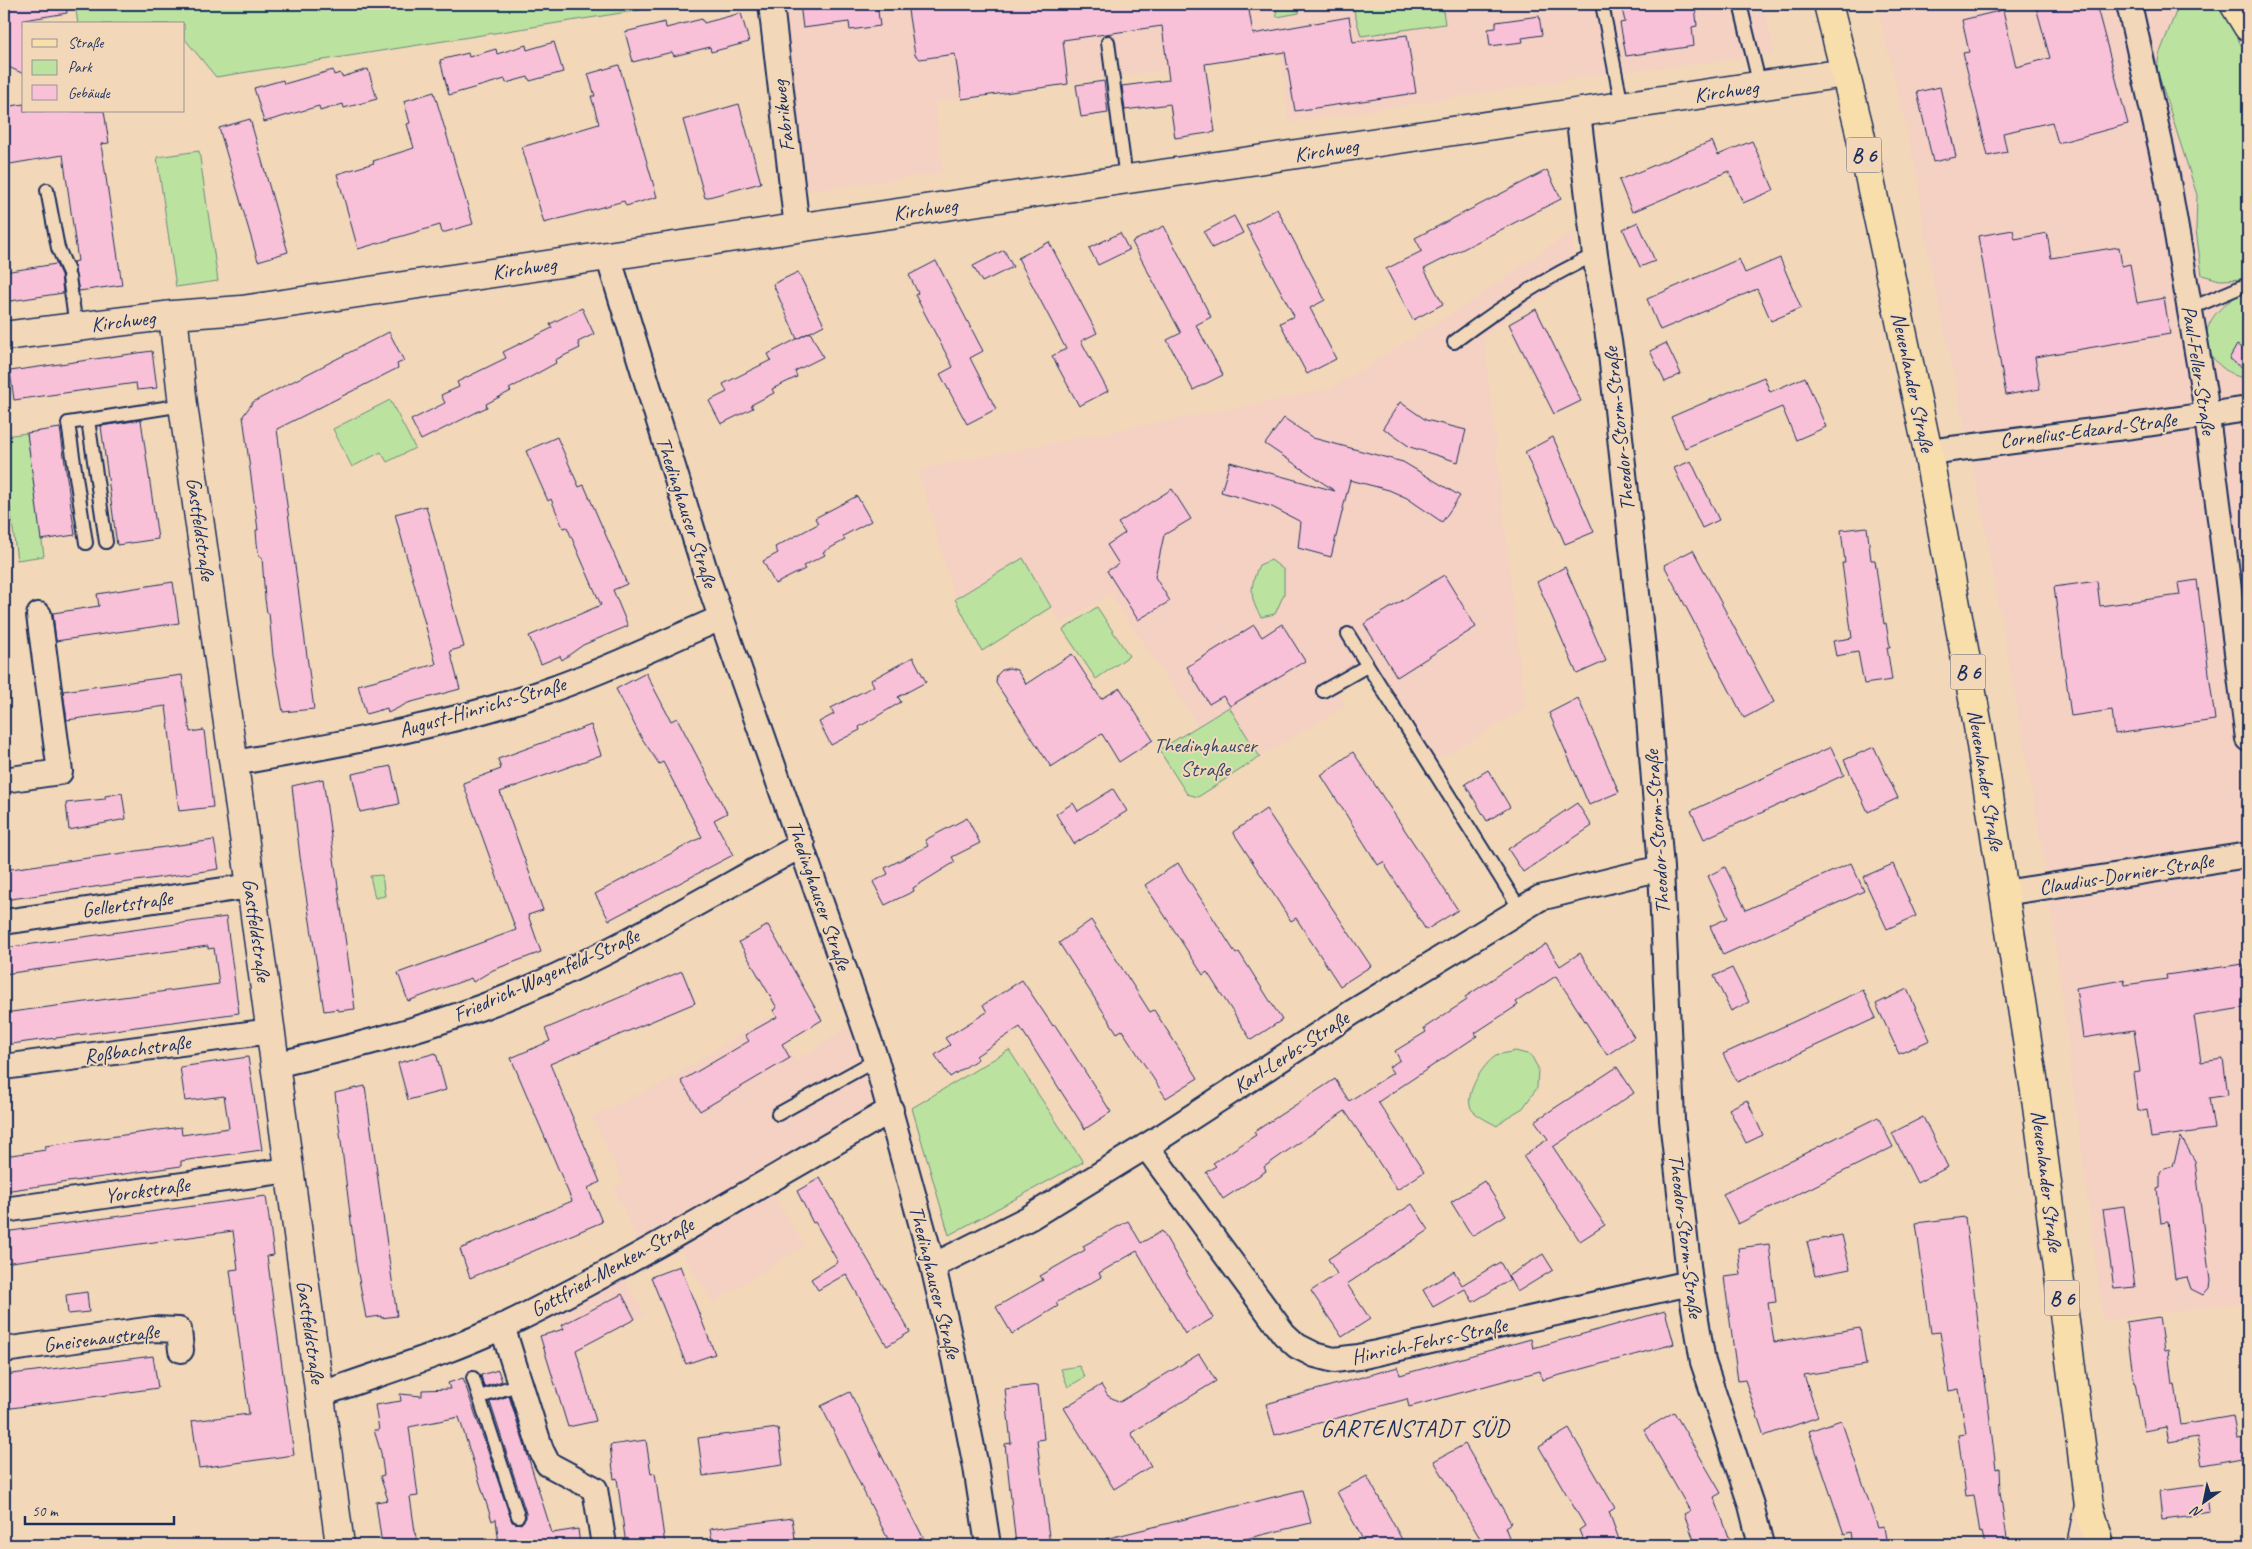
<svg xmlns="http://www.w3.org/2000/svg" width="2252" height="1549" font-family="Caveat,sans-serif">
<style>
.built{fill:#f4d1c2}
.green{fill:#bbe39f;stroke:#6b897e}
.building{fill:#f9c1d7;stroke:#1b2f5e}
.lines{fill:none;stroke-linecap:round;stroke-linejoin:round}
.service-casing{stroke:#1b2f5e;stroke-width:16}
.minor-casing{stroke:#1b2f5e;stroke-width:28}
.tertiary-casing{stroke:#1b2f5e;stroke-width:31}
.secondary-casing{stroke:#1b2f5e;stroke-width:31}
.primary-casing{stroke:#1b2f5e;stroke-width:31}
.motorway-casing{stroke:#1b2f5e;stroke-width:31}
.service{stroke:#f2d8b9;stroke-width:12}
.minor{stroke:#f2d8b9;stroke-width:24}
.tertiary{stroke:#f2d8b9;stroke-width:28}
.secondary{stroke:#f2d8b9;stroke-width:28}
.primary{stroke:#f8deab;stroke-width:28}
.motorway{stroke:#f8deab;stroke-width:28}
.labels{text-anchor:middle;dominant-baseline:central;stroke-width:4;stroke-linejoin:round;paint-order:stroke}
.shield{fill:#f2d8b9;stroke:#5c6279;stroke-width:1}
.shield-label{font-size:20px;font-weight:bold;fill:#1b2f5e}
.street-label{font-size:21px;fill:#1b2f5e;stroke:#f2d8b9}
.park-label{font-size:21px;fill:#334a68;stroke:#f2d8b9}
.quarter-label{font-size:24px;letter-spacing:1px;fill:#1b2f5e;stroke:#f2d8b9}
</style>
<rect width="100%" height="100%" fill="#f2d8b9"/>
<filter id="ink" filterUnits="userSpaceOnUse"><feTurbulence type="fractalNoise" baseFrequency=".02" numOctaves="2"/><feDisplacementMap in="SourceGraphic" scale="10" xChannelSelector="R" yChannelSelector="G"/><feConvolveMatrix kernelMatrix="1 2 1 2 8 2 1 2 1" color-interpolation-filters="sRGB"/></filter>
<g filter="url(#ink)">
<path class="built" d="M781,4H1764L1775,54L1600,75L1289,123L1280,54L935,102L943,173L802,192Z
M1877,4H2218L2240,43L2248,53V1302L2103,1321L2045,865L1978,490L1923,230L1919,184Z
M1572,230L1576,273L1484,336L1525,709L1518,713L1434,762L1375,669L1340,688L1339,694L1346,706L1260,757L1229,707L1198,726L1110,594L1061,624L1023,558L955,599L918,469L1329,389L1479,296Z
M768,1016L796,1061L857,1020L888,1121L772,1190L804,1246L713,1303L680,1250L625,1280L645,1314L578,1349L566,1331L550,1297L641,1247L614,1189L623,1182L592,1117L672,1078Z"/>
<path class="green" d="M75,4H678L216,77L184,38V24H78Z
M1276,4H1299V13L1277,17Z
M1352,4H1442L1445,24L1361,36Z
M2179,4H2218L2240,43L2248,53V279L2220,280L2202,275L2196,230L2197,195L2157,70L2159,55Z
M199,151L218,281L176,287L157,157Z
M2248,291V378C2238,378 2231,374 2223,368C2187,339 2215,304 2248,291Z
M390,400L415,448L387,462L381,452L352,467L333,429Z
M27,433L44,556L17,560L7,483H4V436Z
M1023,558L1051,607L982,651L955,599Z
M1271,560L1284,570V594L1275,614L1261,617C1249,598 1250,586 1259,565Z
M1097,607L1129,656L1096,679L1063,630Z
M1229,707L1260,757L1198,797L1187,794L1159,750Z
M382,875L385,896L375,898L370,876Z
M1009,1050L1083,1162L949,1235L912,1108Z
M1515,1051L1531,1055L1538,1068L1537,1088L1523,1108L1506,1118L1497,1126C1490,1122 1479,1117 1473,1111C1461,1099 1483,1063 1496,1056C1501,1053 1509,1053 1515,1051Z
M1079,1366L1085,1377L1068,1387L1061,1369Z"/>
<path class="building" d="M4,4H66L67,13L24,20V74L4,65Z
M800,4H877L880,26L850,30L849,22L803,28Z
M907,4H1248L1253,34L1349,17L1353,42L1407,35L1416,93L1295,111L1285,52L1205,64L1215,132L1175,138L1170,104L1125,110L1122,86L1169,80L1162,26L1063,40L1068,84L962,99L955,54L920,59L915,55Z
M1621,4H1695L1697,26L1692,27L1694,46L1626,56L1620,23L1625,22Z
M2050,4H2096L2128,124L2058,143L2052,122L2003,133L2007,152L1988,156L1963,53L1969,52L1962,20L2003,10L2016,67L2050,58L2036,7Z
M741,13L749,42L711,52L710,47L674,56L672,52L633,62L625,32L665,22L666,28L702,19L704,23Z
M1539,16L1542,35L1522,38L1523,42L1490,46L1488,29L1496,28V22Z
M554,42L563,72L530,81L528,77L506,83L505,79L449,95L440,60L468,53L469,57L496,49L497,54L526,45L527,50Z
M619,65L657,197L626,206L624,201L544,223L522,147L599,124L591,96H595L588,74Z
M368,69L377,99L344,108L343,104L320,111L319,106L264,122L254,88L283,80L284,84L333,70L334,75L340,73L342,77Z
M1104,81L1108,113L1081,117L1076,85Z
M1940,87L1956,157L1933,162L1917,92Z
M434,92L473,224L442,233L440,225L358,249L337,174L374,163L373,161L414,148L407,124L410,123L404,101Z
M24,104V111H104L109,143L101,144L122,285L79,291L73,262L78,261L63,155L4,165V107Z
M739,104L761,183L705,198L683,120Z
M250,119L288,252L258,261L219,128Z
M1712,141L1718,155L1752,141L1774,190L1743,203L1729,171L1632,212L1619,180Z
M1547,170L1561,199L1424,269L1443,304L1413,320L1386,269L1422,251L1415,238Z
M1277,209L1325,300L1310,308L1336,359L1307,374L1280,323L1294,316L1246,226Z
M1234,216L1243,233L1212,248L1204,232Z
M1638,222L1655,261L1640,267L1623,229Z
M1164,226L1211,317L1196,325L1223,375L1193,390L1167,340L1181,333L1132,242Z
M2013,230L2015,239L2047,233L2051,258L2119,247L2122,266L2130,264L2137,303L2164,298L2170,334L2035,357L2040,389L2006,395L1978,236Z
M1120,233L1129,250L1098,265L1089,248Z
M1049,242L1097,333L1081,341L1108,391L1079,406L1052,356L1066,349L1018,258Z
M1004,250L1013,267L982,282L973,266Z
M1780,258L1801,308L1771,321L1757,289L1660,330L1647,299L1739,259L1745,273Z
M936,261L983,351L970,358L996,409L967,424L940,374L953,367L915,295L918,293L909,275Z
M56,264L61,275L63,293L4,302V272Z
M798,272L824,325L797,339L773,284Z
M582,308L594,334L578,342L580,348L555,360L556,363L509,389L511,391L486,404L487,407L421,440L411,420L445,403L441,395L459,387L457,382L506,358L503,352L552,328L550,324Z
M1536,309L1581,401L1554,414L1509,324Z
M389,332L404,361L397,364L398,368L277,429L314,709L283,712L273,656L269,613H267L265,599L262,557H259L257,543L256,530H258L243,416L253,402Z
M810,332L823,357L795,371L797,377L772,389L774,393L751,405L753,408L721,424L709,401L727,392L723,384L771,360L768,354Z
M1666,343L1681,374L1665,382L1650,351Z
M2237,345L2248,352V371L2229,359Z
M152,351L157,388L137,390L136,383L14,400L10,371Z
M1764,377L1770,392L1805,377L1826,427L1796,440L1782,407L1685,448L1671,417Z
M1400,402L1426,420L1466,430L1458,462L1410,447L1383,428Z
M1284,418L1313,438L1403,462L1460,496L1442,522L1407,498L1389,490L1350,480L1331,557L1298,548L1301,522L1272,507L1221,492L1230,462L1335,491L1265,444Z
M141,420L158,539L117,545L101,426Z
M60,428L75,535L41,540L27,433Z
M557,437L579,487L584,485L627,584L613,590L628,626L583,645L562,660L560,656L541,664L529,636L601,605L567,527L563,528L551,499L548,501L526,451Z
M1553,437L1594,532L1565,544L1525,452Z
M1691,461L1719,520L1702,528L1674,468Z
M1172,489L1191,519L1164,535L1155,577L1170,601L1138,620L1107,571L1119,564L1107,545L1125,533L1118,523Z
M857,496L871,521L843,536L845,540L823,552L825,555L803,566L805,569L775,584L763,561L778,553L775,547L818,524L815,518Z
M426,506L464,647L450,651L460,689L408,703L388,713L387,708L366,714L358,685L436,664L395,514Z
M1867,527L1871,560H1875L1884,624L1886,623L1890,647H1887L1892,680L1864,684L1858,652L1836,656L1833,641L1852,638L1842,563H1845L1841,530Z
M1693,550L1774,702L1744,718L1664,565Z
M1565,567L1606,661L1577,674L1537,582Z
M1444,575L1476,627L1397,677L1364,624Z
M2197,580L2215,720L2115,734L2112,710L2071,716L2054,587L2097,581L2100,606L2180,595L2178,583Z
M173,582L179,623L56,641L53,613L99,606L97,594Z
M1282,624L1305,661L1230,706L1223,696L1209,704L1187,667L1254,625L1262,637Z
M1072,654L1101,699L1120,688L1153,740L1119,762L1102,734L1051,767L996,683L997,675L1002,670L1009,668L1017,670L1026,684Z
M913,657L926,682L898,697L901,702L859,727L860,730L831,745L819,722L834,714L831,708L874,686L871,680Z
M646,673L671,721L677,718L727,813L714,820L733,855L609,920L595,894L702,837L663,762L659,764L641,737L616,689Z
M182,675L190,732L204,730L213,807L179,811L166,706L67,720L63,691Z
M1578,698L1619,792L1589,805L1549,713Z
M591,725L601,755L500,792L543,910L528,915L541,952L493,970L473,982L471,978L408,1001L398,973L516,930L463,783L501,769L498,759Z
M1831,747L1844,775L1704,839L1691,811Z
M1874,747L1898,798L1868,812L1844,760Z
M1353,752L1458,910L1426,930L1383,862L1378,865L1321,775Z
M391,766L399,804L360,812L352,774Z
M1488,770L1510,807L1487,821L1465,784Z
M323,779L355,1009L338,1011V1009L324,1011L300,857L292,786Z
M1113,789L1127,811L1074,844L1056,814L1073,803L1078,811Z
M122,793L126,819L69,830L66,803L105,799V796Z
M1577,803L1592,826L1523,872L1508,849Z
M1266,809L1371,966L1340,986L1296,918L1291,921L1233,832Z
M967,818L980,843L952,857L955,862L913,888L914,891L885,905L873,882L888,874L885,868L928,846L925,840Z
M214,840L219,869L4,900V870Z
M1178,863L1236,954L1239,952L1282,1020L1251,1040L1207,972L1203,975L1145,885Z
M1851,863L1864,891L1723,955L1710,926L1728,918L1708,876L1725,867L1746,910Z
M1893,864L1916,916L1887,929L1863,877Z
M226,917L239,1013L4,1045V1013L219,984L214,948L208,949V946L4,974V948Z
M1091,920L1150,1012L1154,1010L1198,1078L1166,1098L1122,1030L1117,1033L1059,943Z
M768,925L822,1020L782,1044L790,1058L700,1111L681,1081L749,1041L745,1035L777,1017L773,1010L777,1008L739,942Z
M1546,944L1560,966L1580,953L1634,1037L1607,1055L1556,976L1516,1002L1518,1005L1475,1033L1477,1036L1378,1102L1424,1172L1397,1190L1345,1111L1264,1167L1266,1171L1223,1199L1206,1172L1216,1166L1213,1163L1256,1135L1254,1132L1335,1079L1349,1101L1393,1073L1389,1067L1400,1060L1395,1051L1426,1032L1424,1028L1467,1000L1465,997Z
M2243,964L2248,1007L2194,1016L2201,1062L2223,1059L2228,1095L2209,1098L2214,1129L2151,1138L2147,1109L2138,1111L2133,1073L2140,1072L2134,1030L2083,1038L2076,988L2124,980L2125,985L2167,979L2166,975Z
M1732,968L1749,1002L1731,1011L1714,976Z
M682,971L695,1003L550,1064L600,1182L588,1188L602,1222L470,1278L460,1249L572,1201L511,1058L550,1041L545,1029Z
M1022,980L1053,1026L1055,1025L1111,1112L1085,1129L1020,1027L976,1056L978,1059L950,1077L935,1055L950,1045L945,1038L987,1012L983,1005Z
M1907,989L1930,1040L1899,1054L1876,1004Z
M1863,990L1876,1018L1737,1082L1723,1054Z
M436,1053L446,1090L408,1100L398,1063Z
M248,1057L262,1150L181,1161V1166L4,1191V1156L46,1150L45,1146L181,1127L182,1135L229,1128L224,1096L185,1101L180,1067Z
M1617,1067L1634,1093L1553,1147L1605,1225L1580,1241L1523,1156L1548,1139L1535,1121Z
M365,1086L397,1316L381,1318V1316L366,1318L356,1262L335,1093Z
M1747,1100L1763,1135L1746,1143L1729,1109Z
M1878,1117L1893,1147L1738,1224L1723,1194Z
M1923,1117L1948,1167L1917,1183L1892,1133Z
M2181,1137L2195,1161L2210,1281L2209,1288L2203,1295L2191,1289L2187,1277L2175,1279L2168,1222L2161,1223L2157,1189L2160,1188V1173L2165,1168L2173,1166Z
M820,1178L910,1332L887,1346L846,1274L818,1290L811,1279L838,1262L815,1222L813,1223L797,1191Z
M1484,1181L1506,1215L1472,1236L1451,1202Z
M266,1196L274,1255L267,1256L294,1455L199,1468L192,1421L249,1414L230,1270L238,1269L233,1231L4,1263V1232Z
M1412,1204L1429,1230L1347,1284L1370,1319L1342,1337L1311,1291L1337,1274L1328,1259Z
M2124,1206L2135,1287L2114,1289L2103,1209Z
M1965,1217L1996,1469L1999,1468L2000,1492L2008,1545H1985L1982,1532L1980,1533L1974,1495L1966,1496L1958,1435L1966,1434L1959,1389L1949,1391L1940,1332L1931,1333L1916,1223Z
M1128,1221L1141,1243L1162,1231L1213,1318L1185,1334L1137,1251L1099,1273L1101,1277L1056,1303L1058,1306L1012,1334L996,1307L1043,1280L1040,1276L1085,1250L1083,1246Z
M1842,1235L1850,1269L1815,1276L1807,1242Z
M1769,1244L1776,1302L1768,1303L1774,1342L1860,1328L1866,1365L1804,1375L1818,1417L1764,1436L1745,1380L1738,1381L1724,1277L1741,1275L1738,1248Z
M1543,1254L1553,1270L1517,1292L1508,1276Z
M1500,1262L1510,1280L1473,1302L1465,1289L1433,1307L1423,1290L1454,1271L1462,1285Z
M680,1266L715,1354L686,1364L651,1277Z
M87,1292L89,1312L68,1314L66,1295Z
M622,1294L635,1319L576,1350L596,1421L568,1427L540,1336L564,1329L562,1325Z
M1665,1311L1674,1344L1542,1380L1540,1371L1409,1407L1407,1399L1275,1435L1266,1404L1398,1367L1400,1375L1531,1339L1533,1348Z
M2159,1317L2164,1351L2168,1350L2172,1385L2175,1384L2181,1425L2233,1416L2237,1439L2246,1438L2248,1457L2202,1465L2197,1437L2169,1442L2166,1427L2144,1431L2135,1383H2134L2126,1322Z
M1199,1354L1216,1381L1131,1433L1151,1466L1114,1489L1064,1408L1101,1385L1108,1396L1120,1402Z
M153,1356L158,1388L4,1409V1375Z
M498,1370L502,1381L484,1387L481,1375Z
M463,1378L512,1522L521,1524L526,1518V1513L490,1402L509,1396L552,1533L578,1529L580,1545H499L496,1519L492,1521L459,1417L409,1427L418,1496L410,1497L417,1545H382L376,1502L388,1500L380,1476L384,1475L381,1453L374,1430H379L375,1405L401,1401L400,1394L422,1396V1390L450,1389L448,1383Z
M1038,1385L1044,1439L1037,1440L1050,1545H1016L1005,1444L1011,1443L1005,1389Z
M850,1392L871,1435L927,1545H891L864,1492L821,1406Z
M1674,1412L1721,1493L1714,1497L1732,1545H1696L1684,1514L1690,1511L1644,1430Z
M1841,1420L1878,1528L1884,1527L1887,1545H1853L1851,1532L1844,1534L1809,1431Z
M778,1428L783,1465L703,1476L698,1438Z
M1569,1429L1615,1508L1609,1512L1621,1545H1585L1579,1530L1585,1526L1539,1447Z
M646,1440L651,1474L655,1473L665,1545H626L617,1478L614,1479L610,1445Z
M1465,1444L1511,1523L1505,1527L1512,1545H1484L1434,1461Z
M1367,1476L1389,1516L1405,1545H1366L1337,1492Z
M2206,1485L2209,1511L2196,1513V1516L2162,1520L2159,1491Z
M1302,1490L1311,1523L1220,1545H1106L1105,1539Z
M792,1518L796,1545H713L710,1529Z"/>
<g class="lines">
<g class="service-casing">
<path id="service" d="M1602,4L1622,106
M1740,4L1760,86
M1108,42L1126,179
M47,190L58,248L68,271
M69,277L76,327
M2189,309L2248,284
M1454,342C1498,309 1545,277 1595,255
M106,542L88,420L183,405
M86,543L68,423L88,420
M1348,634L1520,909
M1323,691L1367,666
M778,1114L876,1060
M473,1378L518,1516
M480,1397L520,1384"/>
</g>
<g class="minor-casing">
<path id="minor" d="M771,4L797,228
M2129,4L2166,170L2204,393L2248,739
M1578,113L1595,255L1611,354L1645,667L1661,868L1672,1120L1690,1283L1703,1362L1751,1505L1761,1545
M608,256L707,577L876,1060L933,1266L954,1358L976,1467L988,1545
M1928,452L2132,426L2248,409
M234,763C340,744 448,726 550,690C608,670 665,642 721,618
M4,780L60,772L39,615
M2004,893L2248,855
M4,922L251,886
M274,1065C345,1049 414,1032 482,1007C594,966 697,902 802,845
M4,1067L271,1031
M1146,1146L1284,1334L1297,1346L1315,1355L1334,1360L1359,1357L1690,1283
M4,1210L289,1170
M933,1266L1029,1218L1161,1137L1353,1012L1540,898L1661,868
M502,1326L541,1450L548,1464L595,1489L604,1545
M4,1350L153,1329L179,1330L181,1350
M319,1395C380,1373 445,1354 504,1326C636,1262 763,1183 891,1110"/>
</g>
<g class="tertiary-casing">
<path id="tertiary" d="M173,315L183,405L251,886L340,1545
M4,336L173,315L242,310L1845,73"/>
</g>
<g class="secondary-casing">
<path id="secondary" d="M2081,1545L2089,1506"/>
</g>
<g class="primary-casing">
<path id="primary" d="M1828,4L1858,124L1928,452L1978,726L2035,1091L2089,1506L2100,1545"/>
</g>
<g class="motorway-casing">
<path id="motorway" d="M2234,4L2248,27"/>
</g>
<use href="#service" class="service"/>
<use href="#minor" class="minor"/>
<use href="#tertiary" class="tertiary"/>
<use href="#secondary" class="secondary"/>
<use href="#primary" class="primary"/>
<use href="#motorway" class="motorway"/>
</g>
</g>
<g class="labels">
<g class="shield">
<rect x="1846.5" y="137.5" width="35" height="35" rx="4"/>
<rect x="1950.5" y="654.5" width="35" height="35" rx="4"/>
<rect x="2044.5" y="1280.5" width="35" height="35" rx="4"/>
</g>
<g class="shield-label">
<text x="1864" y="155">B 6</text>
<text x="1968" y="672">B 6</text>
<text x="2062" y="1298">B 6</text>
</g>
<g class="street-label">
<text transform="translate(1726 91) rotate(-8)">Kirchweg</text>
<text transform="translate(783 116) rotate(-97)">Fabrikweg</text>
<text transform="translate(1326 150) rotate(-9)">Kirchweg</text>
<text transform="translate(925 209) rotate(-8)">Kirchweg</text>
<text transform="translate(524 268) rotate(-8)">Kirchweg</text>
<text transform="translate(123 321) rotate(-7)">Kirchweg</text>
<text transform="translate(2199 370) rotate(81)">Paul-Feller-Straße</text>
<text transform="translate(1913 382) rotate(78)">Neuenlander Straße</text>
<text transform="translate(1619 429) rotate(-96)">Theodor-Storm-Straße</text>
<text transform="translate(2088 430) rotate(-7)">Cornelius-Edzard-Straße</text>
<text transform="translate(687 512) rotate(72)">Thedinghauser Straße</text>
<text transform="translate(201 529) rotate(82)">Gastfeldstraße</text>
<text transform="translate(482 707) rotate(-16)">August-Hinrichs-Straße</text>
<text transform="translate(1986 780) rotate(81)">Neuenlander Straße</text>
<text transform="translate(1657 832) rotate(-94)">Theodor-Storm-Straße</text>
<text transform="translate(2126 874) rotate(-9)">Claudius-Dornier-Straße</text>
<text transform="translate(819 895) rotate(71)">Thedinghauser Straße</text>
<text transform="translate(127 904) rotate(-8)">Gellertstraße</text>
<text transform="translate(257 930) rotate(82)">Gastfeldstraße</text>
<text transform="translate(546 975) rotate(-24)">Friedrich-Wagenfeld-Straße</text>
<text transform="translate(137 1049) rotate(-8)">Roßbachstraße</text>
<text transform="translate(1291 1052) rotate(-33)">Karl-Lerbs-Straße</text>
<text transform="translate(2047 1181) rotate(83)">Neuenlander Straße</text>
<text transform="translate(147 1190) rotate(-8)">Yorckstraße</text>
<text transform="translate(1686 1236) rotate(83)">Theodor-Storm-Straße</text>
<text transform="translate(612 1267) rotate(-29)">Gottfried-Menken-Straße</text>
<text transform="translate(935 1282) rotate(76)">Thedinghauser Straße</text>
<text transform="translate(311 1332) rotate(82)">Gastfeldstraße</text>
<text transform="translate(101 1338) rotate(-7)">Gneisenaustraße</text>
<text transform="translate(1429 1341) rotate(-12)">Hinrich-Fehrs-Straße</text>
</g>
<g class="park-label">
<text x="1205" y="745">Thedinghauser<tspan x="1205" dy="24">Straße</tspan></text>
</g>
<g class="quarter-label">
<text x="1415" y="1428">GARTENSTADT SÜD</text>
</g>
</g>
<rect width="2252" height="1549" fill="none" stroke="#f2d8b9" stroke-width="20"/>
<rect x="10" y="10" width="2232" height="1529" fill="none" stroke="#1b2f5e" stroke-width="2" filter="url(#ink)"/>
<rect x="22" y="22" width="162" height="90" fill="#f2d8b9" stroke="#9c9495"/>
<rect x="32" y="39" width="25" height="8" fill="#f8deab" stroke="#9c9495"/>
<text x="68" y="48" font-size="15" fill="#1b2f5e">Straße</text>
<rect x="32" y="60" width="25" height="15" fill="#bbe39f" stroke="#9c9495"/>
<text x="68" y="72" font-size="15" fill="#1b2f5e">Park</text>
<rect x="32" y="85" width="25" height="15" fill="#f9c1d7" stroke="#9c9495"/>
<text x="68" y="98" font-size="15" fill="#1b2f5e">Gebäude</text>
<g transform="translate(2204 1502) rotate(213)" stroke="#f2d8b9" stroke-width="4" paint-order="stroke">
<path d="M0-4L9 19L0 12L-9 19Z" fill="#1b2f5e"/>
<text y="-8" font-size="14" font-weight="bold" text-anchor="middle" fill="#1b2f5e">N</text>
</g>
<path d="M25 1516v8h149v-8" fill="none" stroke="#1b2f5e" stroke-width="2.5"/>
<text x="32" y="1516" font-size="15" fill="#1b2f5e" stroke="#f2d8b9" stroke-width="4" paint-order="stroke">50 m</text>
</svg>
